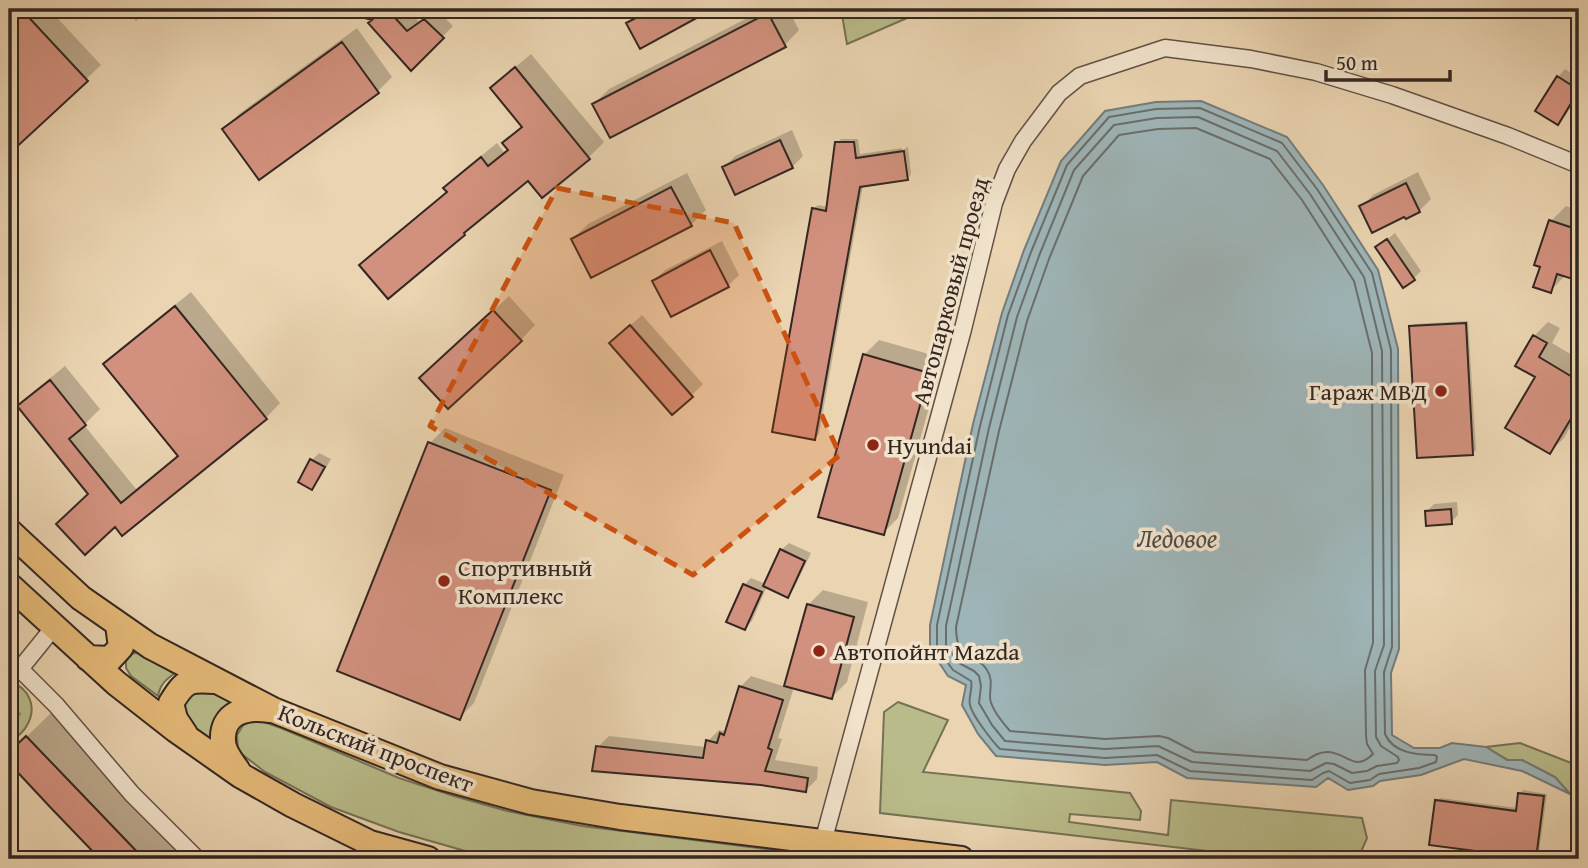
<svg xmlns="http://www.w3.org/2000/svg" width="1588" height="868" font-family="'Gentium Book Plus',serif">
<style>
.green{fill:#b9bc8a;stroke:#767256;stroke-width:2}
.water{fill:#9eb5b8;stroke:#747c7c;stroke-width:2}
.shadow{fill:#0003}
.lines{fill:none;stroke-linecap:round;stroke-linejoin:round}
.shore{stroke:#696e6c;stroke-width:2}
.building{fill:#d2917e;stroke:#342721;stroke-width:2}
.minor-casing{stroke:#625245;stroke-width:19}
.primary-casing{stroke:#342721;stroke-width:28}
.minor{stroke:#f1e3cc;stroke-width:16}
.primary{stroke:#e5ba78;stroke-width:24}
.marked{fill:#cd520f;fill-opacity:0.2;stroke:#cd520f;stroke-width:5;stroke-dasharray:14 9;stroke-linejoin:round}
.poi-dot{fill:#8f2418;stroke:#f1e3cc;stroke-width:2.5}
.labels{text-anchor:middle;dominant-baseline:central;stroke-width:7;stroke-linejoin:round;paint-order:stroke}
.street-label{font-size:24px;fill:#342721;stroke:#f1e3cc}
.poi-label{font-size:24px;fill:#342721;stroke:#f1e3cc;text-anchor:start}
.water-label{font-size:26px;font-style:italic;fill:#4e4a47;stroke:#f1e3cc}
</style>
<rect width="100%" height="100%" fill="#ead4b1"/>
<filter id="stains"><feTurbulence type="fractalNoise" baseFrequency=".00286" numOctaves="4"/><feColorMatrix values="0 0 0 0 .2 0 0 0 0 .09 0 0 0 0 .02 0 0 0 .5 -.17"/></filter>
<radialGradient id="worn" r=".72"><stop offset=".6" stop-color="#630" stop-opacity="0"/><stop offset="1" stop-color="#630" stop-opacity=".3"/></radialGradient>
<path class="green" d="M841,9H928L847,44Z
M139,652L146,655L174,674C165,680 160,685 158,696L131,676L126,668V661L131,654Z
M9,681C30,688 38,708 26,727C22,734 15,738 9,743Z
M207,686L236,704C213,713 210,722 212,745L181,714L184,698Z
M898,702L948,720L923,772L1130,793L1141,811L1140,820L1070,814L1069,822L1168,835L1171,800L1362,818L1367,838L1358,859H1276L880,813L884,712Z
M258,720L281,728L399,778L454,796L507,811L582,826L845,859H493L399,832L331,807L265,772L243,755L238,749L237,735L242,727L246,722Z
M1520,743L1579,766V799L1570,794L1555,777L1522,760H1508L1486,747Z"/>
<path class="water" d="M1201,101L1287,137L1323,185L1378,270L1398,349L1399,649L1391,673L1392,735L1414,748H1440L1452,743L1486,747L1507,760H1522L1555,777L1570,794L1522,771L1464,759L1421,775L1380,781L1373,786L1348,790L1328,778L1316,787L1187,778L1157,762L1105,765L996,756L978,734L962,705L966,685L948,676L930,649V625L973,424L1002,313L1024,250L1061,161L1105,111L1156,102Z"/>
<path class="shadow" d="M9,9H49L101,65L9,152Z
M125,9H148L136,21Z
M336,9H408L419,22L436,9L453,26L411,69L375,19Z
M536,9H564L542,20Z
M646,9H709L640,46L628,24L639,13Z
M765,9H788L799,30L785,45L594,104L609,89Z
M357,28L392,77L377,92L224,129L239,114Z
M531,54L604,142L589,157L542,196L528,179L480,218L464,234L362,265L376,250L448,191L445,188L460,173L497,143L504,152L509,148L504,143L523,126L492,88L507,74Z
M1565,69L1579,78V94L1565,116L1558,123L1537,110L1558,77Z
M792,130L803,156L792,167L724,168L735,156Z
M841,139H858L860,154L902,148L906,178H908L863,185L819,434L815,438L813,209L818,205L828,207L837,143Z
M908,147L911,174L909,177L905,148Z
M1418,172L1431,199L1419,211L1407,217L1361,207L1373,195Z
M687,173L706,210L691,225L573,239L588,224Z
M1566,206L1579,211V279L1566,275L1550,291L1542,266L1551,221Z
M1395,233L1421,271L1414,278L1377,247Z
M722,241L739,275L728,286L654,281L665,270Z
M191,292L280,403L266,418L115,525L19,406L34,391L65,366L100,409L84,425L136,489L179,455L106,364L120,349Z
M509,296L535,325L521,340L437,363Z
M642,315L703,384L692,395L623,332Z
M1468,321L1476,450L1473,453L1411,327L1414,324Z
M1548,322L1560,328L1552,343L1579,359V411L1564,438L1550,452L1537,376L1534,336Z
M879,340L943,358L898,518L883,533L864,355Z
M445,428L564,475L474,703L459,718L430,443Z
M319,453L331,459L319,480L312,487L300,481L312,460Z
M1457,502L1458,515L1451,522L1427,511L1434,504Z
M789,543L811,553L794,588L787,595L767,586L752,621L745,628L744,585L751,578L766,584L781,550Z
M823,590L868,602L847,682L832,697L794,687L778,738L782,739L775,760L818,767L817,779L806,790L598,747L609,736L706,747L708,741L719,730L724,731L728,728L740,687L751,676L786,687L808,605Z
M9,701L22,714L9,728Z
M57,707L202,859H102L9,761V754Z
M1523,790L1547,794L1538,859H1507V854L1437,801L1440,798L1518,808L1520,794Z"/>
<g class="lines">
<path class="shore" d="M1200,108L1282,143L1317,189L1372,273L1391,350L1392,647L1384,672L1385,734C1393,753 1417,755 1435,755L1437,757L1436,762L1419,768L1379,774L1370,780L1350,783L1329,771L1323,773L1312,780L1190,771L1157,755L1105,758L1000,749C992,741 972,715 970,705C968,697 973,689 971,681L953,670L937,648V625L980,426L1008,315L1031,252L1067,165L1109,117L1156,109Z
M1198,117L1277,151L1310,194L1364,277L1382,351L1384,645L1375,671L1376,737L1381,746L1398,757L1399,760L1397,763L1377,766L1367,771L1352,773L1334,764L1326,763L1310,771L1192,762L1158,746L1105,749L1005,741L992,725L979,703L981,686L979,676L974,671L959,663L946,645V626L989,428L1017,317L1039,256L1074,170L1114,125L1157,118Z
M1196,128L1270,159L1302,200L1354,281L1372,353L1373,643L1365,670L1366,736L1367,744L1373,754C1354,773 1347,752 1327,752C1319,752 1313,756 1307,760L1195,752L1168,738L1159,736L1105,739L1010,731C1003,723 990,708 990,697C990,687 993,679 987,670C974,650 956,661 956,627L999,431L1027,321L1049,259L1083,176L1119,135L1158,129Z"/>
</g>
<path class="building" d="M9,9H21L88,81L9,154Z
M348,9H387L407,31L424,19L444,38L411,71L368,23L372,20L347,13Z
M653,9H713L640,49L626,23Z
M768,13L786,47L610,138L592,104Z
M342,42L379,93L259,180L222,129Z
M515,67L590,159L542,198L528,181L464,233L465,235L388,299L359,265L447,192L443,188L481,157L488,166L508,150L502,143L522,127L490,88Z
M1557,76L1579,90L1558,125L1535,111Z
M780,140L793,168L735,195L722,167Z
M835,142H854L856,158L904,151L908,180L860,187L815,440L772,432L812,208L826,211Z
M1406,183L1420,212L1406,219L1404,217L1372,233L1359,206Z
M671,187L692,226L591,278L571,239Z
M1549,220L1579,230V281L1557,274L1551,293L1533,287L1540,267L1534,265Z
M1387,239L1415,280L1403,288L1375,247Z
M710,250L729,287L671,317L652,281Z
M175,306L267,419L122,536L115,527L85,555L56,524L88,494L17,406L50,380L86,425L69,439L121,503L178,456L103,364Z
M493,310L522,341L448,409L419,378Z
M1466,323L1473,455L1417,458L1409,326Z
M630,325L693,397L672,415L609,343Z
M1533,335L1547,343L1539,357L1579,381V405L1550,454L1505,428L1535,377L1515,366Z
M863,354L929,373L884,535L818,517Z
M428,442L551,490L460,720L337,671Z
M310,459L325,467L312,490L298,482Z
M1451,509L1452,524L1426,526L1425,511Z
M780,549L805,561L788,598L763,586Z
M743,584L762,592L745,630L726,622Z
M807,604L854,617L832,699L784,686Z
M739,686L783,700L768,748L772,750L765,771L808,778L806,792L761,785L592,771L596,746L703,758L706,740L717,743L720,733L724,735Z
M26,736L74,786L144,859H100L51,808L9,763V752Z
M1518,793L1544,796L1536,859H1505V855L1429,845L1435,800L1516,811Z"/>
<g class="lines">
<g class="minor-casing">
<path id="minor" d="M54,627L20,669L56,705L132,794L197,859
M823,842L962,333L994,203L1007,169L1023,141L1059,93L1080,76L1165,48L1251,59L1316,72L1392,95L1508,136L1579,165"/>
</g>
<g class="primary-casing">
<path id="primary" d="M9,531L81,598L150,646L273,710L440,777L531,802L620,817L961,859
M9,585L116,683L176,730L240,775L293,805L370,843L428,859
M88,658L110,659L121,647L118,625
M185,734L175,719L171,703C185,680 189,679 215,681
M238,771C232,762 223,752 223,741C221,713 246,706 269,710"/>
</g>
<use href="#minor" class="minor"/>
<use href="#primary" class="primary"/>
</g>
<path class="marked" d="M557,188L734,223L840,455L693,575L430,426Z"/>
<g class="poi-dot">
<circle cx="1441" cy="391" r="7"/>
<circle cx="873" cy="445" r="7"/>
<circle cx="444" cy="581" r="7"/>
<circle cx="819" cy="651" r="7"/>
</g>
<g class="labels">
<g class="street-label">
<text transform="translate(950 291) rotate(-75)">Автопарковый проезд</text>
<text transform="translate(376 748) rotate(21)">Кольский проспект</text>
</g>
<g class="poi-label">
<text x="1427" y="391" text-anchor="end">Гараж МВД</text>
<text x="887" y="445">Hyundai</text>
<text x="458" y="567">Спортивный<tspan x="458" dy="28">Комплекс</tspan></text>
<text x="833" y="651">Автопойнт Mazda</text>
</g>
<g class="water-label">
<text x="1177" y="537">Ледовое</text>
</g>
</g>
<rect width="1588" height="868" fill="none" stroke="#ead4b1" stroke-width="35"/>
<rect x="10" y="10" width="1567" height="847" fill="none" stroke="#342721" stroke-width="3.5"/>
<rect x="18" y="18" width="1553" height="833" fill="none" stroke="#342721" stroke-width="2"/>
<path d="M1326 70v10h124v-10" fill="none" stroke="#342721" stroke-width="3.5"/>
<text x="1336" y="70" font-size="21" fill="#342721" stroke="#f1e3cc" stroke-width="5" paint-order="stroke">50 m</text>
<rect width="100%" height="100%" filter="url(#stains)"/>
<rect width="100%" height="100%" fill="url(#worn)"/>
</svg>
